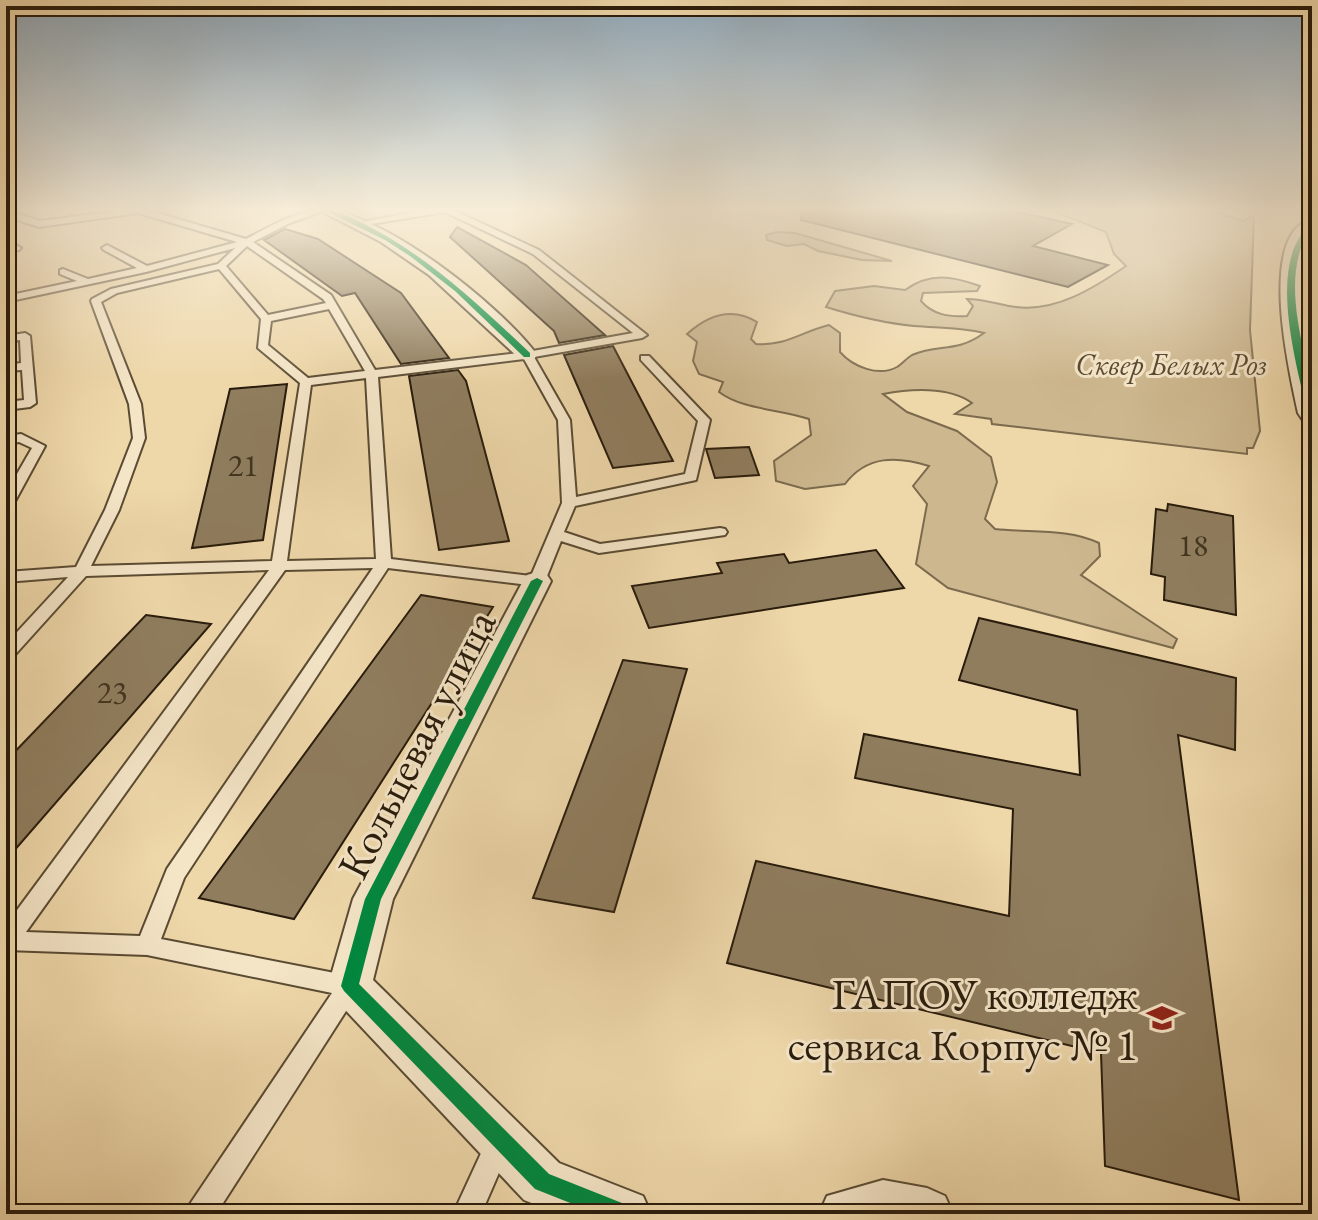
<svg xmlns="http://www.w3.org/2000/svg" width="1318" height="1220" font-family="'EB Garamond',serif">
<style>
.green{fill:#cdb78e;stroke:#7b6a4d;stroke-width:2}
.building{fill:#8f7d5e;stroke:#291c0c;stroke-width:2}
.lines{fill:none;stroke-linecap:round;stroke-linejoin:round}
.service-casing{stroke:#5a4b33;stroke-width:4}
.minor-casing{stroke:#5a4b33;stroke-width:4}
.tertiary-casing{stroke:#5a4b33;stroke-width:4}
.service{fill:#f4e5c7;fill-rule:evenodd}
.minor{fill:#f4e5c7;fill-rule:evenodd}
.tertiary{fill:#f4e5c7;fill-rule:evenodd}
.cycleway-casing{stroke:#f4e5c7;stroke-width:5}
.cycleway{fill:#00873e;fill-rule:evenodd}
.labels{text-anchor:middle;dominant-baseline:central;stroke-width:6;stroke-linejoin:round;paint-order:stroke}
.far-park-label{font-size:30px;font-style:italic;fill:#5a4a33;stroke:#f4e5c7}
.number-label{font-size:32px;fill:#423420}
.near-street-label{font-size:44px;fill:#291c0c;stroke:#f4e5c7}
.near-poi-label{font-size:44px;fill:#291c0c;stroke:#f4e5c7;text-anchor:end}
</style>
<rect width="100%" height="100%" fill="#eed7a9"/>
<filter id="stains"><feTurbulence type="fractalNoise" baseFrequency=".0025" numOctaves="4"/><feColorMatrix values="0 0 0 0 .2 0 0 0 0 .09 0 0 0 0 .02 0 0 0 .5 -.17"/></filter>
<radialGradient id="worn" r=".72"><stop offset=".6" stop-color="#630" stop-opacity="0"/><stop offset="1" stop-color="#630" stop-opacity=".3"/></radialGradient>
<path class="green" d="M1080,210H1209L1244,221L1254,215L1250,330L1260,431L1253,448H1247V454L992,424L991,419L955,414L972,403C949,386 909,389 883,394L907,412L957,431L991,457L997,482L985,519L995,529C1030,533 1068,528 1099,543L1100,556L1081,575L1177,639L1173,648L948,588L916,564L927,504L913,486L929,466C897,456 867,455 845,484L805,489L776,481L774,461L811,435L809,419C780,409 743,410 719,392L723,382L699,374L693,361L697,342L687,334C707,316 731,306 757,322L751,339L756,344C786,346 801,332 829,325L840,333V352C853,367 879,377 897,367C902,364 907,358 912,355C939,343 955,354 984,333C960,327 938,328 914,326C883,323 855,316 826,307L835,291L874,286L905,290C930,272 952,276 980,286L977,291L923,293L921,301C933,315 949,317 967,316L973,306L967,299C985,299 999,305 1016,307C1056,312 1094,288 1126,266L1114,254L1106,232L1053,211Z
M777,232L795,233L892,261L862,260L818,251L804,244L787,246L767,240L766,235Z"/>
<path class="building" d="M803,210H1009L1072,224L1033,246L1108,265L1068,287L801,220Z
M457,227L526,265L605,335L559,343L554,331L450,237Z
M285,229L318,239L401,293L449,358L401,364L355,293L342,296L264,240Z
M613,346L673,461L613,468L564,355Z
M458,370L466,381L509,541L439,550L409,376Z
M287,384L263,540L192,548L230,389Z
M749,447L759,475L715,478L706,449Z
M1168,504L1233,516L1236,615L1164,600L1165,577L1151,574L1156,509L1167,511Z
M876,550L904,588L649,628L632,586L722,573L717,563L784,554L789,563Z
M421,595L493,607L294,919L199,898Z
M146,615L211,624L6,860V761Z
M979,618L1236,678L1235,750L1178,735L1239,1200L1105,1166L1101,1053L727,963L756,861L1009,916L1013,809L855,778L864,734L1080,775L1077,710L959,680Z
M623,660L687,669L614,912L533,898Z"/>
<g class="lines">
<g class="service-casing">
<path id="service" d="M6,210L40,221L126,210H147L246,239C271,226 297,210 326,210L290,223L253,242L331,295L375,370L527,352L633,333L533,254L445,212L359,226L355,223L429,210H453L539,250L647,335L642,338L534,357L570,420L576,497L685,474L698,421L641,360V356H649L710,420L696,480L575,506L564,532L600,544L720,528L725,529L727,532L725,535L599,553L561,541L545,581L537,586L388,568L184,878L161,939L350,976L358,979L362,986L216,1214H186L190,1204L332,993L147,955L6,950V925L269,570L86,576L12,658L6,659V644L68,577L6,582V572L76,567L105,510L133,438L129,404L91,301L92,299L111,289L218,264L235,248L146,272L6,302V296L77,281L60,274V270L63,269L88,279L137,268L104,250L102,248L107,245L147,266L237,242L138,213L39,227L6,216ZM247,246L323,299L326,303L268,315L226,266ZM219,269L261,319L258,348L300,383L272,561L91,566L119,510L145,438L141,404L101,302L117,293ZM329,309L365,371L308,378L268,345L271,321ZM524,359L558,420L562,503L531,576L391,559L378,377ZM366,378L376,559L287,561L311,385ZM373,568L167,869L140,936L26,932L285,570Z
M16,245L21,248L19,250L6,253V247Z
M25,333L30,336L36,403L30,407L6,410V402L24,400L22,370L6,371V365L21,363L20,340L6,342V336Z
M21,434L45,446L13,505L6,509V493L32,448L19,442L6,444V436Z
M498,1132L507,1136L511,1145L481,1214H453L489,1136Z"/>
</g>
<g class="minor-casing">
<path id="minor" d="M319,210C379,208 502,307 537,355L534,359H520L429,275L381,242Z
M537,572L547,575L551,581L393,899L373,980L559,1163L643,1196L651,1214H559L524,1200L335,999L328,986L353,899L523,581L527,575Z
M883,1180L927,1188L945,1196L953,1214H819L827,1196Z"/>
</g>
<g class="tertiary-casing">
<path id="tertiary" d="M1312,219L1303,288L1312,352V422L1302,419L1298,413C1290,375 1256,233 1312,219Z"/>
</g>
<use href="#service" class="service"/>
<use href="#minor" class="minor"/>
<use href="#tertiary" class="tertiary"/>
<g class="cycleway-casing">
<path id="cycleway" d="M324,210C339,210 356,220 370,227C431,259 480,306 530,353V357H524L455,291L410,256L385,240Z
M1312,223C1312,233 1305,236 1302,245C1297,258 1295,273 1295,287C1295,331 1312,372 1312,416L1307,413C1297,363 1265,261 1312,223Z
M537,578L543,581L381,899L359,984L549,1174L632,1207L635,1214H598L535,1189L344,991L341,986L365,899L531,581Z"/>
</g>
<use href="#cycleway" class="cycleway"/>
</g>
<linearGradient id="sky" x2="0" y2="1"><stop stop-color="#8fa8ba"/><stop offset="0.55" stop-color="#f7edd8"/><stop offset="1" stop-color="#f7edd8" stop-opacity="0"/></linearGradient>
<rect width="1318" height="381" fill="url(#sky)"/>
<defs>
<g id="university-bare" transform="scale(2.4)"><path d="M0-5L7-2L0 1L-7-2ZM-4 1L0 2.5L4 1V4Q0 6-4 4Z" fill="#8f2418" stroke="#f4e5c7" stroke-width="2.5" paint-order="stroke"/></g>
</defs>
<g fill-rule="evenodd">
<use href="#university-bare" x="1162" y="1018"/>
</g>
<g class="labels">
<g class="far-park-label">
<text x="1171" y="364">Сквер Белых Роз</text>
</g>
<g class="number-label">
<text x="243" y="465">21</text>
<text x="1193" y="545">18</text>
<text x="112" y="692">23</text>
</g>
<g class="near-street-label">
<text transform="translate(416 744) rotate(-63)">Кольцевая улица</text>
</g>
<g class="near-poi-label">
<text x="1138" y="993">ГАПОУ колледж<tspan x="1138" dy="51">сервиса Корпус № 1</tspan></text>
</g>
</g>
<rect width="1318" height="1220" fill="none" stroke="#eed7a9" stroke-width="32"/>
<rect x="8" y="8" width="1302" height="1204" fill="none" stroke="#291c0c" stroke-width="4"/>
<rect x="16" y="16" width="1286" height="1188" fill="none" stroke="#291c0c" stroke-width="2"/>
<rect width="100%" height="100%" filter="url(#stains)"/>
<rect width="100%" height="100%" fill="url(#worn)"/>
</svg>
